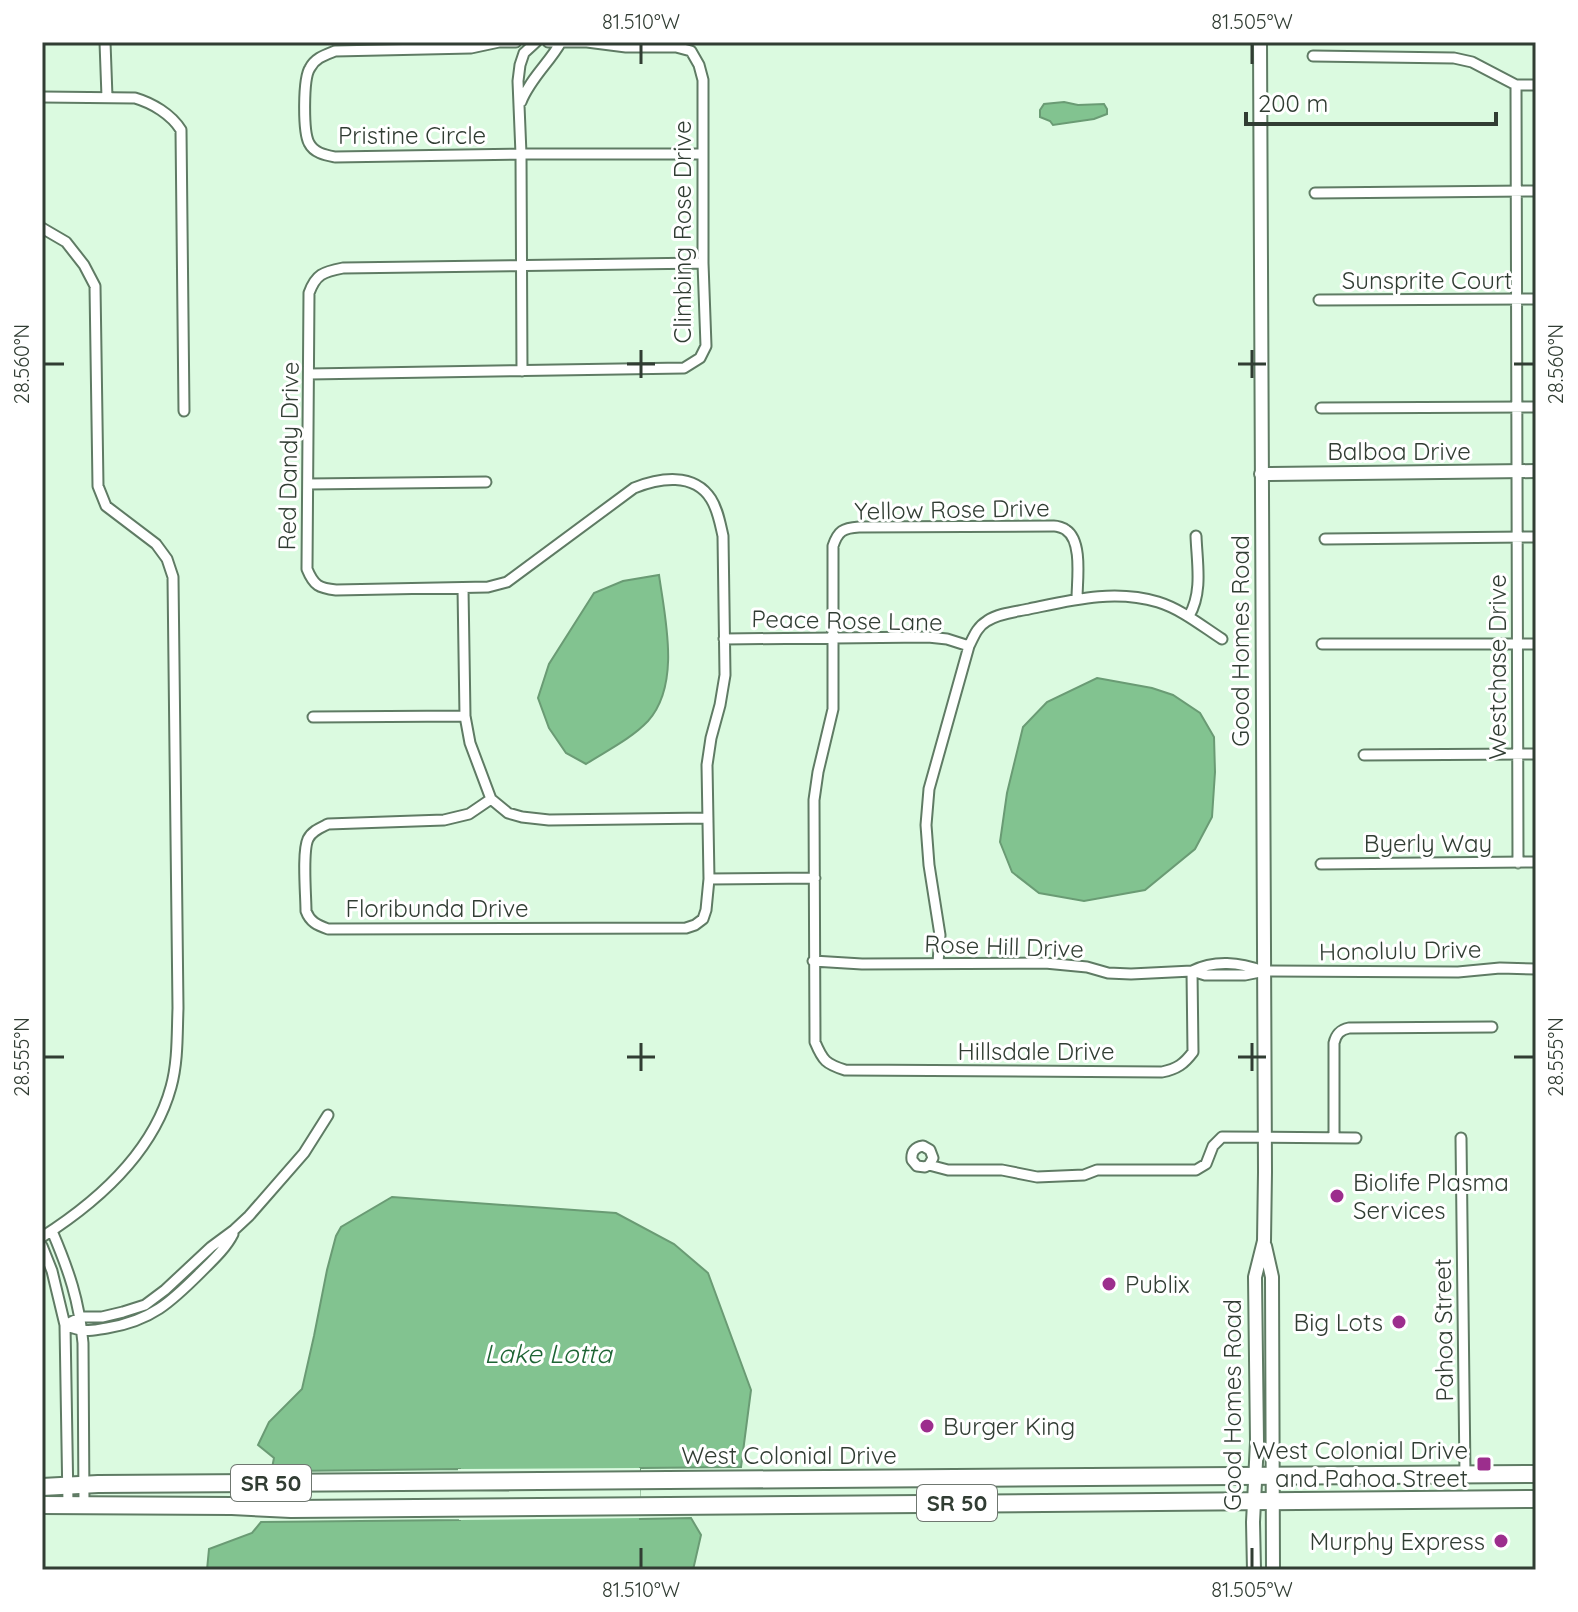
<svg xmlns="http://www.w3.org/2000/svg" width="1578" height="1612" font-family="Quicksand,sans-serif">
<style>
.water{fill:#82c390;stroke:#6a9b74;stroke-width:2}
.pier{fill:#dbfae0}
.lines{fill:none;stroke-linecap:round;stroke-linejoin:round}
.street-casing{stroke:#5f7b64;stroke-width:13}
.secondary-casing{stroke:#5f7b64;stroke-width:16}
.highway-casing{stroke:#5f7b64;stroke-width:20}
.street{stroke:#fff;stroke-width:9}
.secondary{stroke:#fff;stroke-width:12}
.highway{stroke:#fff;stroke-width:16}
.ticks{fill:none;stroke:#313d33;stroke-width:3}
.poi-dot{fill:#9c2e8d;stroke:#fff;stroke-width:3}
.labels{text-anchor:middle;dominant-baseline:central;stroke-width:6;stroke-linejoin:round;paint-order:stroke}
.shield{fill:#fff;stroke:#6f7770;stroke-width:2}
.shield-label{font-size:22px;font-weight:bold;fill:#313d33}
.street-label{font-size:24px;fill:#313d33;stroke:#fff}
.poi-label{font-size:24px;fill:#313d33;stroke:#fff;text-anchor:start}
.water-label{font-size:26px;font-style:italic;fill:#1e6434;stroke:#fff}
.neatline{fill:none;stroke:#313d33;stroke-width:3}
.ticks-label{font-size:20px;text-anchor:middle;fill:#313d33}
</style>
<rect width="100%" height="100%" fill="#dbfae0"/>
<path class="water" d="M1064,102L1078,105L1104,104L1107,109V114L1094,119L1053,125L1050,121L1040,117V110L1044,104Z
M659,575C665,618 681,684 648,721C631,739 606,751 586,764L566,753L549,728L538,698L549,664L594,593L623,581Z
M1097,678L1152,688L1173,695L1200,713L1214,737L1215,772L1212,817L1195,849L1145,890L1084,901L1039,893L1012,872L1000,842L1007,793L1023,727L1047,702Z
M392,1197L616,1213L674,1244L708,1273L751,1390L741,1467L640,1468V1519L691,1518L701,1535L693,1570H207L209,1549L252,1533L261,1522L460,1520V1469L290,1471L272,1468L274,1458L258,1445L269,1422L302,1389L314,1336L327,1270L336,1236L341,1227Z"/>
<path class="pier" d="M640,1468L641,1518L459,1520L458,1469Z"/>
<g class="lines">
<g class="street-casing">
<path id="street" d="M105,42L107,97
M516,42H499L471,48L335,51C325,55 315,58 310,68C303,78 303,132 309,143C314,153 325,155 335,157L521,154H703
M1313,56L1454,58L1472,62L1516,85H1536
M1516,85L1518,863
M42,97L135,98C152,103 171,114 181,130L184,411
M521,102C530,79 549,63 561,42
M1315,193L1536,191
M42,228L66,242L84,265L95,286L98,486L106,506L156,544L167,559L173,577L178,1008C177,1034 178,1062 171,1087C153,1153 97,1202 42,1237
M1319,300L1536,299
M522,371L521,154L518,81L520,65L524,53L536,42
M309,374L684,368L700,358L706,346L703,263V80L699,65L691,51L676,47H626L587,42H548
M1321,408L1536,407
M308,484L486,482
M1325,539L1536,537
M463,588L465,716L470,743L491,799L508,813L522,817L549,820L708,818
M1077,599C1077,581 1083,541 1066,530C1064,528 1057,526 1054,526L859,527C843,528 838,531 833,546V709L818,772L814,800L815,1042C823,1061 826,1064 845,1070L1162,1072C1177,1069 1184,1064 1193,1052L1192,971
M1189,616C1203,592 1197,563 1196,536
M724,639L928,637L947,639L969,646
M1322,644H1536
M313,717L465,716
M1364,755L1536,754
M491,799L469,814L444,820L328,824C320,828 312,831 308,839C302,852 306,895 306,911C310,922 317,925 328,929L686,928L695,925L703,919L706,910L709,879L707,765L711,738L720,705L725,675L723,536C720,523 718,510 711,499C694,472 659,478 634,488L507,582L488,587L336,590C319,588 314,586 307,569L309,293C316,274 323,272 343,268L703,263
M1321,864L1536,862
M709,879L815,878
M813,961L862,964L1045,963L1087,967L1108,973L1131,974L1192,971L1205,975H1245L1265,971L1458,972L1500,968L1536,969
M938,963L940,935L929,865L926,825L929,789L969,646C974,636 977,627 987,621C999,613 1015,612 1029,609C1072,600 1114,589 1158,602C1181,609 1202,626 1222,639
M1192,971C1214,960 1240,962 1262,971
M1334,1138V1043C1336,1034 1340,1030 1349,1028L1492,1027
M1461,1138L1465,1474
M929,1165L933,1158L930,1150L923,1146C915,1147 911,1152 912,1160L917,1166L925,1167L929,1165L948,1170H1002L1037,1177L1084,1175L1097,1170H1196L1206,1164L1213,1146L1222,1137L1356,1138
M52,1231C69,1271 79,1300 83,1343L84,1505
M42,1246L52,1271L65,1325L68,1504
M65,1325L81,1317H102L123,1312L145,1305L165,1290L211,1247L234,1230L249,1216L304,1153L328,1115
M65,1325C85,1333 87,1331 107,1328C151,1321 171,1302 201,1272C213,1260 226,1248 233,1234"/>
</g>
<g class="secondary-casing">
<path id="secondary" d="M1261,474L1536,471
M1265,1246L1272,1277L1273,1570
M1254,1570L1253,1522L1257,1442L1255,1277L1264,1241L1265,1172L1260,42"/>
</g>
<g class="highway-casing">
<path id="highway" d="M42,1487L98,1484L1536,1474
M42,1505L232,1506L291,1509L1536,1499"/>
</g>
<use href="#street" class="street"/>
<use href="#secondary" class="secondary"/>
<use href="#highway" class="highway"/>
</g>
<path class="ticks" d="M641,44V64M1252,44V64M641,350V378M1252,350V378M44,364H64M627,364H655M1238,364H1266M1514,364H1534M641,1043V1071M1252,1043V1071M44,1057H64M627,1057H655M1238,1057H1266M1514,1057H1534M641,1548V1568M1252,1548V1568"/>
<g class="poi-dot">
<circle cx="1337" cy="1196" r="8"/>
<circle cx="1109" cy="1284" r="8"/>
<circle cx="1399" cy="1322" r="8"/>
<circle cx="927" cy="1426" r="8"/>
<rect x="1476" y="1456" width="16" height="16" rx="4"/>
<circle cx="1501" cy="1541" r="8"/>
</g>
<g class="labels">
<g class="shield">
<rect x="231" y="1465" width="80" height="36" rx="6"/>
<rect x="917" y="1485" width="80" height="36" rx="6"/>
</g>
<g class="shield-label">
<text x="271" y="1483">SR 50</text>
<text x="957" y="1503">SR 50</text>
</g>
<g class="street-label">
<text x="412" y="135">Pristine Circle</text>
<text transform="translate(682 232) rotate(-90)">Climbing Rose Drive</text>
<text x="1427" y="280">Sunsprite Court</text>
<text x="1399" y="451">Balboa Drive</text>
<text transform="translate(288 456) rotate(-89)">Red Dandy Drive</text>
<text transform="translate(952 509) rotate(-1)">Yellow Rose Drive</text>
<text transform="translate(847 620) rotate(1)">Peace Rose Lane</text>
<text transform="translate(1240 641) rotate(-90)">Good Homes Road</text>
<text transform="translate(1497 667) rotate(-90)">Westchase Drive</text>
<text x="1428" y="843">Byerly Way</text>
<text x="437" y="908">Floribunda Drive</text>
<text transform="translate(1004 946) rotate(2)">Rose Hill Drive</text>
<text transform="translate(1400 950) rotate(-1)">Honolulu Drive</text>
<text x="1036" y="1051">Hillsdale Drive</text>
<text transform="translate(1443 1330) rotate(-91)">Pahoa Street</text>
<text transform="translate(1232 1405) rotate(-90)">Good Homes Road</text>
<text x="789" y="1455">West Colonial Drive</text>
</g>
<g class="poi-label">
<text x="1353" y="1182">Biolife Plasma<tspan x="1353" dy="28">Services</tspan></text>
<text x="1125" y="1284">Publix</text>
<text x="1383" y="1322" text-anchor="end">Big Lots</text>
<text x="943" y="1426">Burger King</text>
<text x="1468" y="1450" text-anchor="end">West Colonial Drive<tspan x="1468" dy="28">and Pahoa Street</tspan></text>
<text x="1485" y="1541" text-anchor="end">Murphy Express</text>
</g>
<g class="water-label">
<text x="548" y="1353">Lake Lotta</text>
</g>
</g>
<rect width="1578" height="1612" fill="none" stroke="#ffffff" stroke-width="88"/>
<path d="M1246 112v12h250v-12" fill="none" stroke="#313d33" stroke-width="4"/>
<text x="1258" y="112" font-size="24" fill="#313d33" stroke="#ffffff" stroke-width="6" paint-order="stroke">200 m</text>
<rect x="44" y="44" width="1490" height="1524" class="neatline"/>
<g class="ticks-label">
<text x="641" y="29">81.510°W</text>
<text x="1252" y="29">81.505°W</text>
<text transform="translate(22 364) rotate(-90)" y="7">28.560°N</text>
<text transform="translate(1556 364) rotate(-90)" y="7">28.560°N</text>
<text transform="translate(22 1057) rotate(-90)" y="7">28.555°N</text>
<text transform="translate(1556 1057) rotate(-90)" y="7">28.555°N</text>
<text x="641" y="1597">81.510°W</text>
<text x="1252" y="1597">81.505°W</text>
</g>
</svg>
